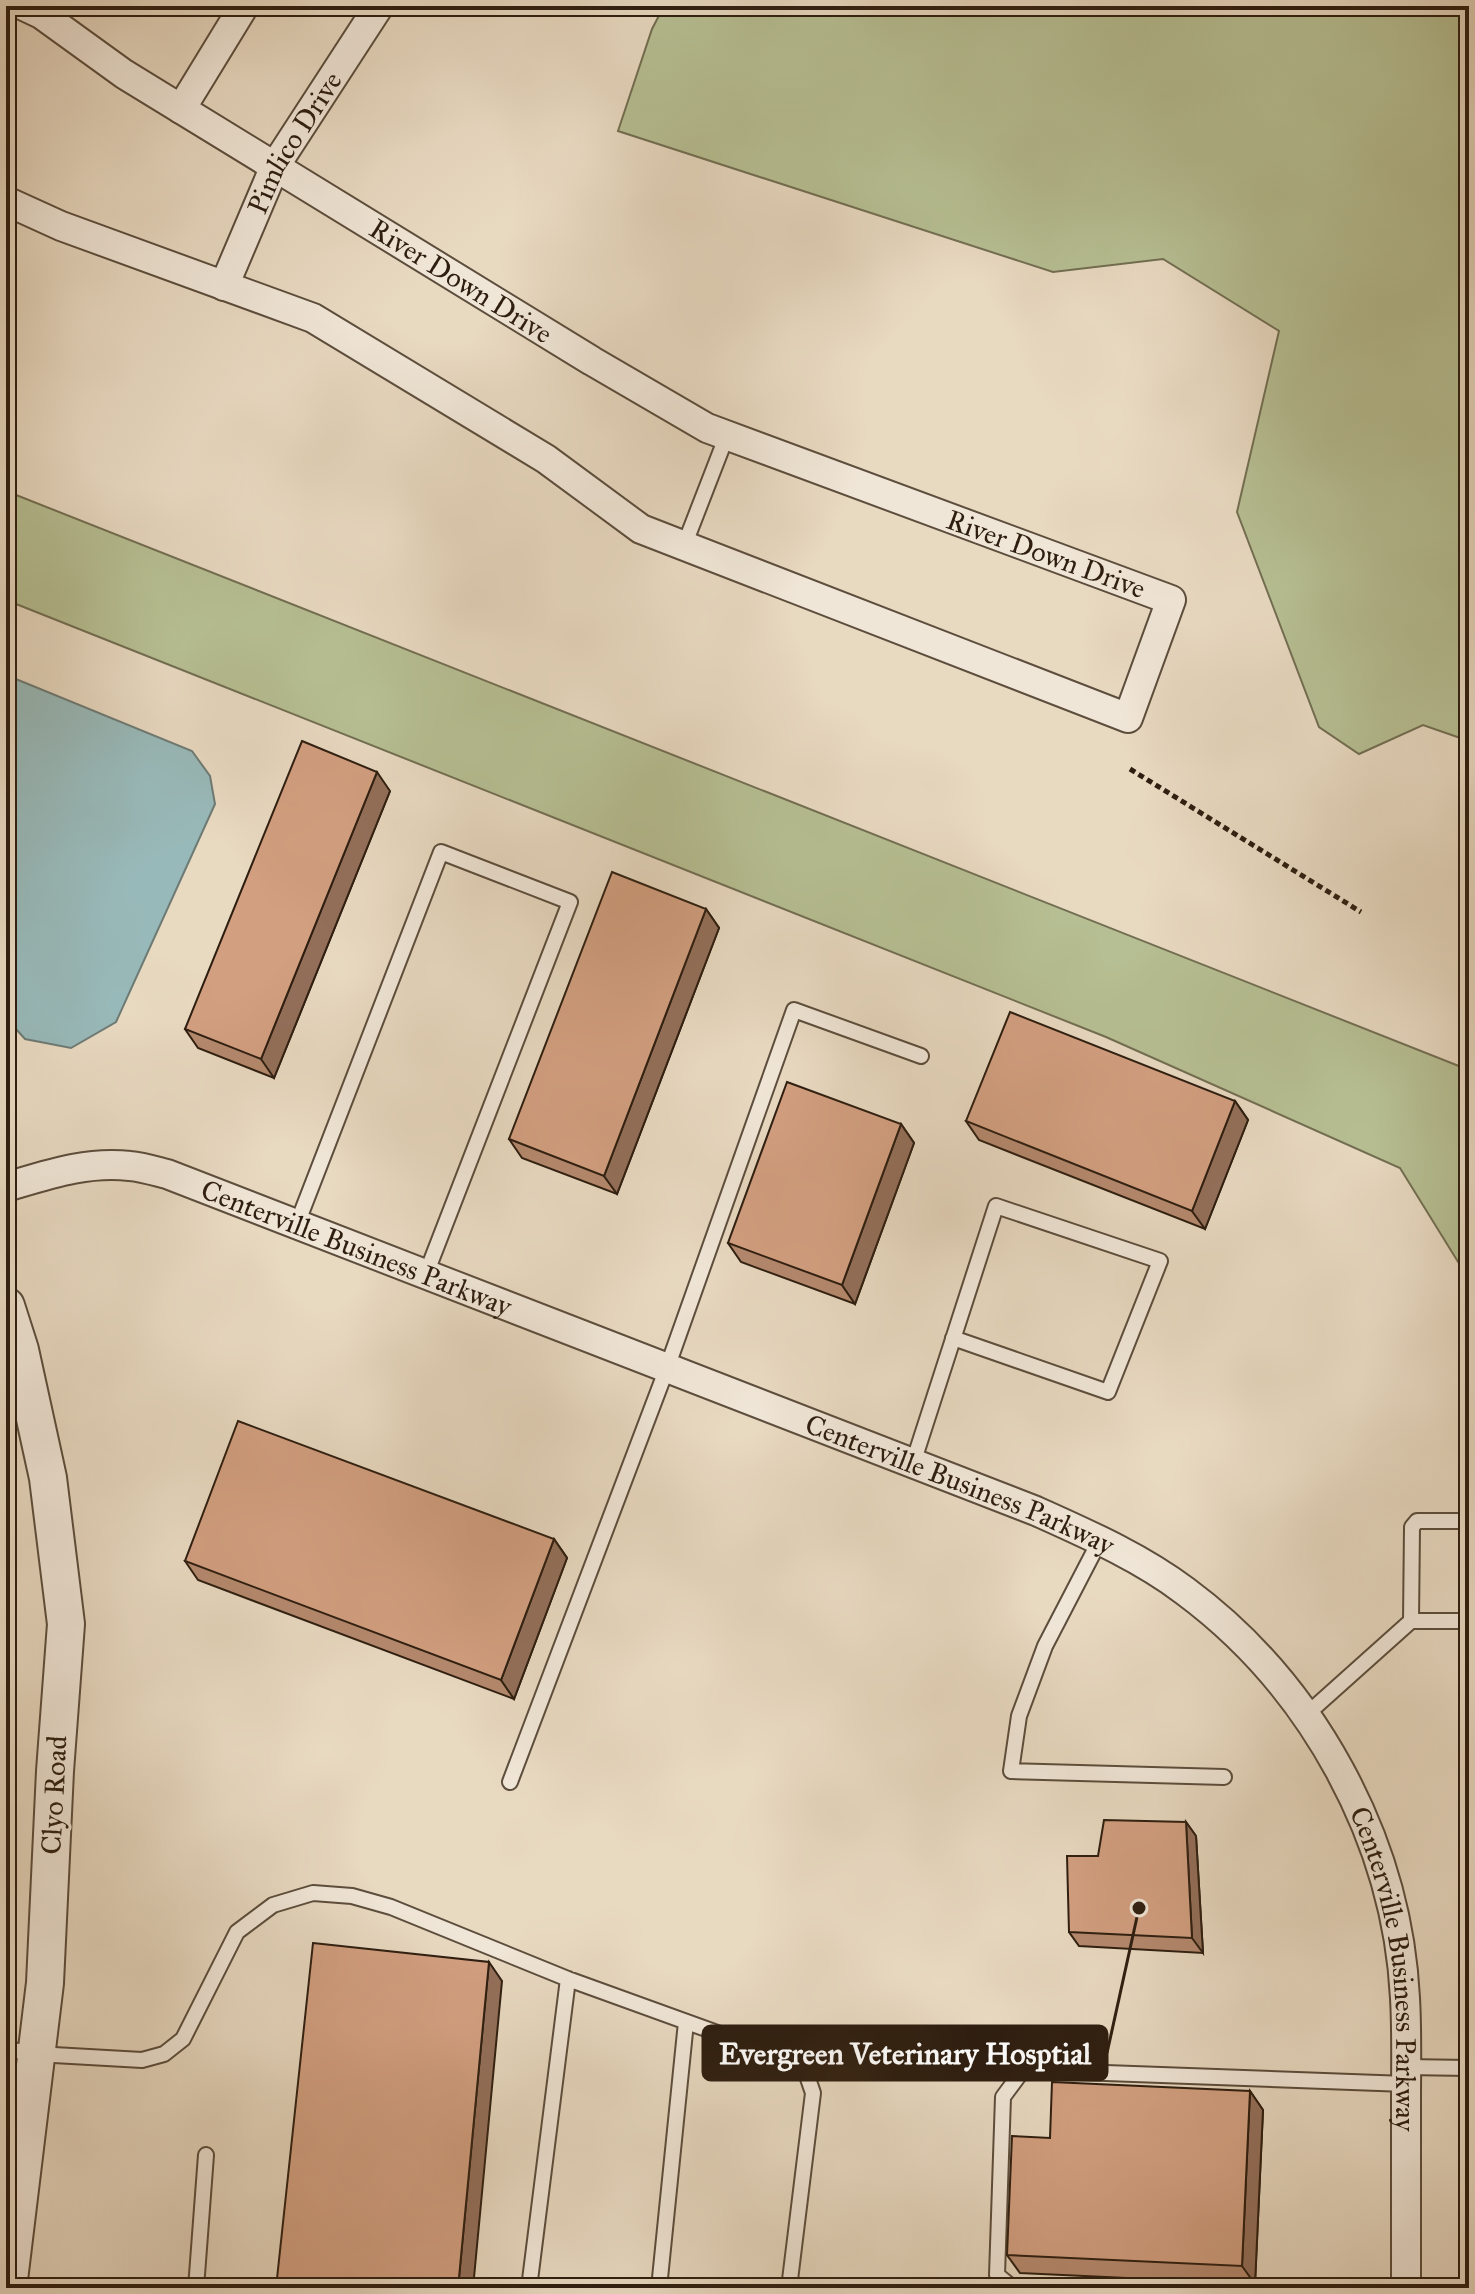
<svg xmlns="http://www.w3.org/2000/svg" width="1475" height="2294" font-family="'IM FELL Great Primer',serif">
<style>
.green{fill:#b6bf93;stroke:#726e52;stroke-width:2}
.water{fill:#98b9b9;stroke:#6e7b75;stroke-width:2}
.lines{fill:none;stroke-linecap:round;stroke-linejoin:round}
.service-casing{stroke:#5c4d3c;stroke-width:18}
.minor-casing{stroke:#5c4d3c;stroke-width:32}
.tertiary-casing{stroke:#5c4d3c;stroke-width:40}
.path{stroke:#2e1e10;stroke-width:5;stroke-dasharray:6 4;stroke-linecap:butt}
.service{stroke:#f0e6d7;stroke-width:14}
.minor{stroke:#f0e6d7;stroke-width:28}
.tertiary{stroke:#f0e6d7;stroke-width:36}
.wall{fill:#b5896e;stroke:#2e1e10;stroke-width:2}
.shaded-wall{fill:#936f5a;stroke:#2e1e10;stroke-width:2}
.building{fill:#d29f80;stroke:#2e1e10;stroke-width:2}
.labels{text-anchor:middle;dominant-baseline:central;stroke-width:6;stroke-linejoin:round;paint-order:stroke}
.street-label{font-size:28px;fill:#2e1e10;stroke:#f0e6d7}
.leader{fill:none;stroke:#2e1e10;stroke-width:3}
.callout-dot{fill:#2e1e10;stroke:#f0e6d7;stroke-width:3}
.callout{fill:#2e1e10;stroke:#2e1e10;stroke-width:3}
.callout-label{font-size:30px;text-anchor:middle;font-weight:bold;fill:#fff}
</style>
<rect width="100%" height="100%" fill="#e8d9c1"/>
<filter id="stains"><feTurbulence type="fractalNoise" baseFrequency=".0025" numOctaves="4"/><feColorMatrix values="0 0 0 0 .2 0 0 0 0 .09 0 0 0 0 .02 0 0 0 .5 -.17"/></filter>
<radialGradient id="worn" r=".72"><stop offset=".6" stop-color="#630" stop-opacity="0"/><stop offset="1" stop-color="#630" stop-opacity=".3"/></radialGradient>
<path class="green" d="M664,6H1469V741L1423,725L1359,754L1319,727L1237,512L1279,331L1163,259L1053,272L618,131L652,29Z
M6,491L1469,1070V1344L1460,1265L1400,1168L1106,1037L6,600Z"/>
<path class="water" d="M6,675L192,751L210,776L215,804L116,1022L71,1048L25,1039L6,1018Z"/>
<g class="lines">
<g class="service-casing">
<path id="service" d="M684,546L727,435
M297,1224L441,852L570,902L426,1274
M913,1463L996,1206L1160,1261L1108,1392L953,1338
M1100,1540L1045,1646L1019,1716L1011,1771L1224,1777
M1411,1621L1412,1527L1417,1521H1469
M1306,1715L1411,1621H1469
M510,1782L667,1368L794,1010L921,1056
M6,2049L36,2054L142,2060L164,2054L183,2039L237,1932L273,1905L313,1893L352,1896L391,1907L568,1979L803,2064L813,2093L789,2288
M1406,2067L1469,2068
M196,2288L206,2155
M529,2288L568,1979
M659,2288L686,2022
M1013,2288L997,2275L1003,2097L1023,2070L1406,2084"/>
</g>
<g class="minor-casing">
<g id="minor">
<path d="M181,109L244,6"/>
<path d="M6,201L61,226L313,318L546,459L641,529L1128,718L1171,600L707,428L592,361L124,74L41,14L24,6"/>
<path id="s1" d="M224,286L275,166L379,6"/>
<path id="s2" d="M6,1187C47,1175 86,1161 130,1166C142,1167 155,1171 167,1174L1036,1511C1087,1534 1140,1557 1185,1591C1312,1685 1397,1839 1405,1998C1407,2032 1406,2066 1406,2101C1406,2163 1406,2226 1406,2288"/>
</g>
</g>
<g class="tertiary-casing">
<path id="tertiary" d="M6,1306L20,1350L48,1478L66,1624L55,1771L45,1983L8,2288"/>
</g>
<path class="path" d="M1130,769L1361,912"/>
<use href="#service" class="service"/>
<use href="#minor" class="minor"/>
<use href="#tertiary" class="tertiary"/>
</g>
<path class="wall" d="M390,791L274,1078L198,1048L185,1029Z
M706,909L719,928L617,1194L522,1158L509,1139Z
M1235,1101L1248,1120L1205,1229L979,1140L966,1121Z
M901,1124L914,1143L855,1304L741,1262L728,1243Z
M554,1539L567,1558L514,1699L198,1580L185,1561Z
M1186,1822L1196,1836L1203,1953L1079,1946L1069,1932L1098,1856Z
M1250,2091L1263,2110L1255,2284L1020,2273L1007,2255L1050,2138Z"/>
<path class="shaded-wall" d="M377,772L390,791L274,1078L261,1059Z
M706,909L719,928L617,1194L604,1176Z
M1235,1101L1248,1120L1205,1229L1192,1211Z
M901,1124L914,1143L855,1304L842,1285Z
M554,1539L567,1558L514,1699L501,1680Z
M1186,1822L1196,1836L1203,1953L1192,1938Z
M489,1962L502,1981L473,2288H458Z
M1250,2091L1263,2110L1255,2284L1242,2266Z"/>
<path class="building" d="M302,741L377,772L261,1059L185,1029Z
M612,872L706,909L604,1176L509,1139Z
M1010,1012L1235,1101L1192,1211L966,1121Z
M787,1082L901,1124L842,1285L728,1243Z
M238,1421L554,1539L501,1680L185,1561Z
M1104,1820L1186,1822L1192,1938L1069,1932L1067,1856H1098Z
M313,1943L489,1962L458,2288H276Z
M1052,2082L1250,2091L1242,2266L1007,2255L1012,2136L1050,2138Z"/>
<g class="labels">
<g class="street-label">
<text stroke="none"><textPath href="#s1" startOffset="160">Pimlico Drive</textPath></text>
<text transform="translate(461 281) rotate(32)">River Down Drive</text>
<text transform="translate(1046 554) rotate(20)">River Down Drive</text>
<text stroke="none"><textPath href="#s2" startOffset="368">Centerville Business Parkway</textPath></text>
<text stroke="none"><textPath href="#s2" startOffset="1016">Centerville Business Parkway</textPath></text>
<text transform="translate(54 1795) rotate(-87)">Clyo Road</text>
<text stroke="none"><textPath href="#s2" startOffset="1712">Centerville Business Parkway</textPath></text>
</g>
</g>
<path class="leader" d="M1139 1908L1107 2053"/>
<circle class="callout-dot" cx="1139" cy="1908" r="8"/>
<rect class="callout" x="703" y="2026" width="404" height="54" rx="8"/>
<g class="callout-label">
<text x="905" y="2064">Evergreen Veterinary Hosptial</text>
</g>
<rect width="1475" height="2294" fill="none" stroke="#e8d9c1" stroke-width="32"/>
<rect x="8" y="8" width="1459" height="2278" fill="none" stroke="#2e1e10" stroke-width="4"/>
<rect x="16" y="16" width="1443" height="2262" fill="none" stroke="#2e1e10" stroke-width="2"/>
<rect width="100%" height="100%" filter="url(#stains)"/>
<rect width="100%" height="100%" fill="url(#worn)"/>
</svg>
